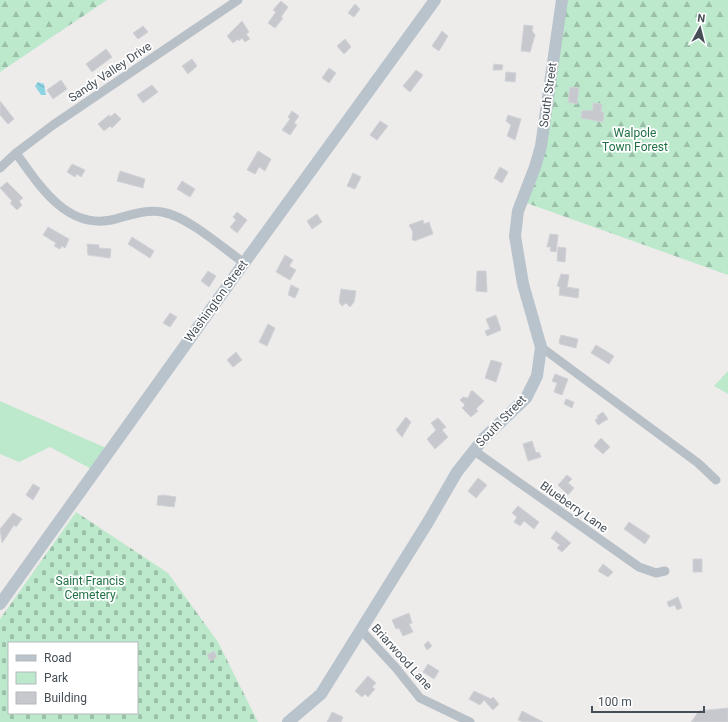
<svg xmlns="http://www.w3.org/2000/svg" width="728" height="722" font-family="Roboto,sans-serif">
<style>
.green{fill:#bce9cc}
.forest{fill:url(#forest-firs)}
.cemetery{fill:url(#cemetery-stones);fill-rule:evenodd}
.water{fill:url(#water-waves)}
.building{fill:#c6c8ce;stroke:#d0d2d6}
.lines{fill:none;stroke-linecap:round;stroke-linejoin:round}
.street{stroke:#b8c0c7;stroke-width:9}
.secondary{stroke:#b8c3cc;stroke-width:12}
.labels{text-anchor:middle;dominant-baseline:central;stroke-width:3.5;stroke-linejoin:round;paint-order:stroke}
.street-label{font-size:12px;fill:#464f57;stroke:#fff}
.park-label{font-size:12px;fill:#1f7044;stroke:#fff}
</style>
<defs>
<pattern id="forest-firs" width="22" height="20" patternUnits="userSpaceOnUse"><rect width="22" height="20" fill="#bce9cc"/><path d="M5 1l3.5 6h-7zM16 11l3.5 6h-7z" fill="#9bbfa8"/></pattern>
<pattern id="cemetery-stones" width="16" height="16" patternUnits="userSpaceOnUse"><rect width="16" height="16" fill="#bce9cc"/><path d="M2 7V4a2 2 0 0 1 4 0v3zM10 15v-3a2 2 0 0 1 4 0v3z" fill="#9bbfa8"/></pattern>
<pattern id="water-waves" width="16" height="10" patternUnits="userSpaceOnUse"><rect width="16" height="10" fill="#8dd4e2"/><path d="M0 5q4-4 8 0t8 0" fill="none" stroke="#75aeba"/></pattern>
</defs>
<rect width="100%" height="100%" fill="#eeebeb"/>
<path class="green" d="M0,401L106,448L97,472L50,447L19,462L0,454Z"/>
<path class="forest" d="M0,0H107L0,72Z
M562,0H728V275L521,201L531,177Z
M728,371V394L714,386Z"/>
<path class="cemetery" d="M76,512L168,573L218,642L258,722H0V619ZM9,643H137V713H9Z"/>
<path class="water" d="M38,82L44,84L46,95H41L35,86Z"/>
<path class="building" d="M281,1L288,7L281,17L283,18L275,28L268,23L276,12L273,10Z
M355,4L360,9L354,17L348,13Z
M242,21L249,32L246,34L250,39L245,42L242,38L239,41L238,39L233,43L227,36Z
M524,25L533,26L532,31L535,35L530,52L521,51Z
M143,26L148,32L138,39L133,33Z
M442,31L448,36L439,51L432,46Z
M345,39L351,47L344,54L337,46Z
M106,49L112,57L92,72L86,64Z
M192,59L197,66L188,74L182,66Z
M494,64L503,65L502,70H493Z
M329,68L336,73L329,83L322,78Z
M416,70L423,75L410,92L403,86Z
M506,72L516,73L515,82L505,81Z
M61,80L67,89L53,99L47,90Z
M152,85L158,92L143,103L137,95Z
M570,87L579,88L577,104L568,102Z
M0,101L14,119L8,124L0,115Z
M593,103L602,104L601,112H604L603,122L581,118L582,111L593,110Z
M292,111L299,116L294,123L297,125L290,135L282,130L290,119L288,117Z
M115,113L121,119L112,128L110,126L104,131L98,124L109,115L110,117Z
M508,115L521,119L515,140L507,136L511,125L506,121Z
M380,121L388,126L377,140L370,135Z
M258,151L271,159L265,171L259,167L255,174L247,170Z
M72,164L85,170L81,177L77,174L75,177L67,172Z
M500,167L508,172L502,183L494,178Z
M120,171L145,179L143,188L117,181Z
M353,173L361,177L355,189L347,186Z
M182,181L195,189L190,197L177,189Z
M7,182L23,198L19,201L22,205L17,210L10,203L12,201L0,188Z
M237,212L247,220L237,233L230,227L236,220L233,217Z
M317,214L322,222L312,229L307,221Z
M423,220L424,224L429,222L433,234L414,241L412,239L413,232L409,225Z
M48,227L69,239L65,248L62,246L60,249L54,246L56,243L43,235Z
M550,234L558,235L556,252L550,251L551,247H547Z
M132,237L154,251L150,258L128,244Z
M87,244L99,245V248L111,249L110,258L88,255Z
M558,247L566,248L565,262L557,261Z
M285,255L293,260L289,266L296,270L290,280L276,272Z
M208,271L216,276L209,287L201,281Z
M477,271H486L487,292L476,291Z
M561,274L569,275L567,287L579,289L578,298L559,295L560,287L557,286Z
M291,285L299,289L295,298L288,295Z
M341,289L356,291L354,302L350,307L346,303L342,306L339,302Z
M170,313L177,317L170,327L163,323Z
M496,315L501,330L487,336L485,331L490,329L486,319Z
M268,324L275,328L267,346L259,342Z
M561,335L578,339L576,348L560,344L559,342Z
M596,345L614,356L609,364L591,353Z
M236,352L242,360L233,367L227,360Z
M491,360L502,363L496,382L485,378Z
M555,374L568,379L562,395L554,392L557,383L552,381Z
M471,391H473L484,401L476,409L478,411L471,417L462,408L465,405L460,400L463,397L468,398Z
M566,399L574,402L572,408L564,404Z
M603,412L608,419L598,425L595,420L598,418L597,416Z
M406,417L411,422L402,437L396,430Z
M438,418L446,427L442,430L448,437L435,449L427,439L436,430L431,423Z
M601,438L610,447L603,454L594,446Z
M532,441L536,453L539,452L541,457L528,461L523,444Z
M567,475L572,479L568,483L574,488L568,495L558,485Z
M478,478L487,485L476,498L468,491Z
M33,484L40,488L33,500L26,495Z
M163,495L176,497L174,507L157,505L158,496Z
M518,506L539,522L534,529L524,521L520,526L514,522L517,517L512,513Z
M13,513L22,519L16,527L14,525L2,543L0,529Z
M629,522L650,536L645,544L624,529Z
M556,531L571,543L562,552L557,548L560,545L551,538Z
M693,559H702V572H693Z
M603,564L613,572L608,577L598,571Z
M678,597L682,608L677,610L675,605L669,607L667,602Z
M409,613L412,623L409,624L413,632L403,636L399,628L396,629L392,620Z
M428,641L432,646L427,650L424,645Z
M214,651L217,657L210,661L207,655Z
M428,664L439,671L434,679L423,672Z
M368,676L376,683L372,687L375,689L368,697L365,694L362,697L355,691Z
M474,691L491,699L493,697L499,704L493,710L484,700L480,705L469,699Z
M728,708V722H691L699,711Z
M522,711L543,722H523L518,720Z
M332,712L343,717L341,722H327Z"/>
<g class="lines">
<path class="street" d="M16,153C39,185 66,229 111,220C128,216 144,209 162,212C187,216 222,247 244,263
M0,168L16,153L53,125L238,0
M541,347L698,463L716,480
M473,450L639,567L656,573L665,571
M361,630L396,668L420,698L470,722"/>
<path class="secondary" d="M0,604L244,263L435,0
M288,722L321,694L428,522L457,472L484,438L526,398L537,376L541,347L523,284L515,236L518,211L535,167L541,146L562,0"/>
</g>
<g class="labels">
<g class="street-label">
<text transform="translate(110 72) rotate(-34)">Sandy Valley Drive</text>
<text transform="translate(548 95) rotate(-82)">South Street</text>
<text transform="translate(216 301) rotate(-54)">Washington Street</text>
<text transform="translate(501 421) rotate(-46)">South Street</text>
<text transform="translate(574 507) rotate(35)">Blueberry Lane</text>
<text transform="translate(402 657) rotate(48)">Briarwood Lane</text>
</g>
<g class="park-label">
<text x="635" y="133">Walpole<tspan x="635" dy="14">Town Forest</tspan></text>
<text x="90" y="581">Saint Francis<tspan x="90" dy="14">Cemetery</tspan></text>
</g>
</g>
<rect x="8" y="642" width="130" height="72" fill="#ffffff" stroke="#b5b9bc"/>
<rect x="16" y="655" width="20" height="6" fill="#b8c3cc" stroke="#b5b9bc"/>
<text x="44" y="662" font-size="12" fill="#464f57">Road</text>
<rect x="16" y="672" width="20" height="12" fill="#bce9cc" stroke="#b5b9bc"/>
<text x="44" y="682" font-size="12" fill="#464f57">Park</text>
<rect x="16" y="692" width="20" height="12" fill="#c6c8ce" stroke="#b5b9bc"/>
<text x="44" y="702" font-size="12" fill="#464f57">Building</text>
<g transform="translate(700 28) rotate(7)" stroke="#ffffff" stroke-width="3" paint-order="stroke">
<path d="M0-3L7 15L0 10L-7 15Z" fill="#464f57"/>
<text y="-6" font-size="11" font-weight="bold" text-anchor="middle" fill="#464f57">N</text>
</g>
<path d="M592 706v6h112v-6" fill="none" stroke="#464f57" stroke-width="2"/>
<text x="598" y="706" font-size="12" fill="#464f57" stroke="#ffffff" stroke-width="3" paint-order="stroke">100 m</text>
</svg>
